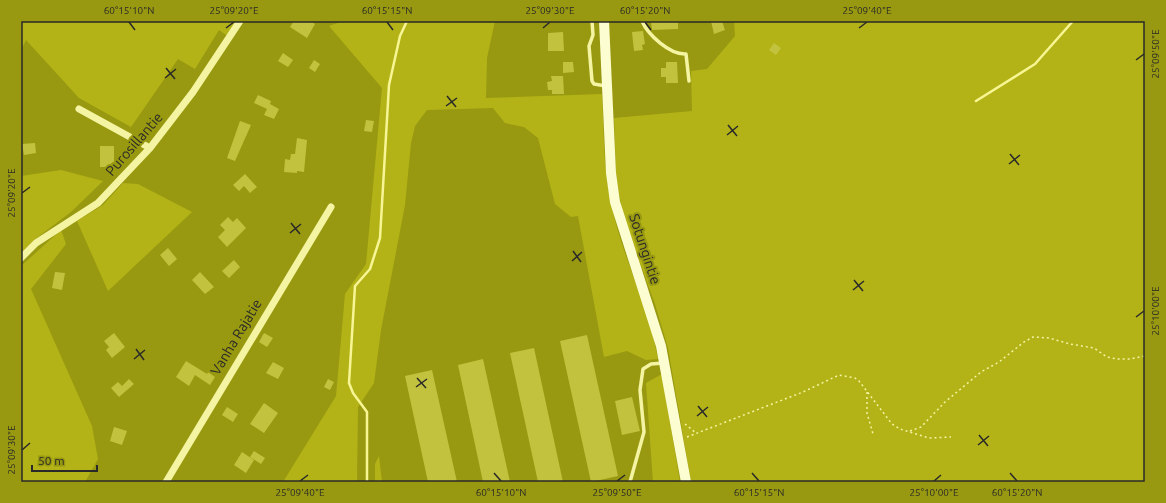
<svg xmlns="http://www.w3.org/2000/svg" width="1166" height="503" font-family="Ubuntu,sans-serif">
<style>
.green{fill:#b3b318}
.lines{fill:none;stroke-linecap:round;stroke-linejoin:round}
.stream{stroke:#f8f694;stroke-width:2.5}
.building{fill:#c2c23e}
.path{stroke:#f4f4a2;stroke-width:1.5;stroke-dasharray:2 3;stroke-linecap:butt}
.lane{stroke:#f4f4a2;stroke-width:3.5}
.street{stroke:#f4f4a2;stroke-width:7}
.secondary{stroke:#fdfdd2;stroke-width:10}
.ticks{fill:none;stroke:#292929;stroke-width:1.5}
.labels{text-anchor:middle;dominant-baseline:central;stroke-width:4;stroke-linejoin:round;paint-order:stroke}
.street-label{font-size:14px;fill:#292929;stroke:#989910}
.neatline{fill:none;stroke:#292929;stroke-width:1.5}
.ticks-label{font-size:10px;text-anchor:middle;fill:#292929}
</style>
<rect width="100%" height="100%" fill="#989910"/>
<path class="green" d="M21,21H240L229,37L219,30L195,69L178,59L131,127L79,98L26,40L21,50Z
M343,21H495L487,58L486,98L602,94C604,130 603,167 611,202C621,256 649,305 658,359L646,360L627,351L604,357L578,216L571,217L555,204L538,138L524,127L505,123L493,108L427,110L415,126L411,143L405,205L381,330L374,383L358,407L357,482H283L336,396L345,294L366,264L382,88L329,26Z
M734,21H1145V482H691L668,348L655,304L624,219L619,194L616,174L614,118L692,111L691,71L707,69L735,36Z
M61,170L103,181L71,212L34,240L21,253V176Z
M123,183L138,184L192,212L108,291L77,221L103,205Z
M61,230L66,244L31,289L92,426L98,459L85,482H21V266Z
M662,374L680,482H653L646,383Z
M379,456L382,482H375V464Z"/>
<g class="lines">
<path class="stream" d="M976,101L1035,64L1073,21
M367,482V412L353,393L349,383L355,286L370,269L380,238L389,85L400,36L407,21"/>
</g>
<path class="building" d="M294,21H311L315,24L307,38L290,27Z
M651,21H678V29L652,30Z
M711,21H722L725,30L714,34Z
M643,31L645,44L642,45L643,50L634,51L632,32Z
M563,32L564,51H548V33Z
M774,43L781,48L776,55L769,50Z
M283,53L293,60L288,67L278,61Z
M314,60L320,64L315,72L309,68Z
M563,62H573L574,72L563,73Z
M666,62H677L678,83H666V77H661V68H666Z
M551,76H563L564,94H552V90H548L547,82L552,81Z
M258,95L271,101L270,104L279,109L274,119L264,115L267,109L254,103Z
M366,120L374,121L372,132L364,131Z
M240,121L251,125L235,161L227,158Z
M297,138L307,140L304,172L297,171V173L284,172L285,159L290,160L291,154H295Z
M35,143L36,153L24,155L22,144Z
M100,146H114V167H100Z
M245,174L257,187L250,193L244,186L239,191L233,185Z
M228,217L233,222L237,218L246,228L227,247L218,237L225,230L220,225Z
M168,248L177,259L169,266L160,255Z
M234,260L240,267L229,278L222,271Z
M55,272L65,273L62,290L52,288Z
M200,272L214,287L205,294L192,280Z
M114,333L125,347L112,358L106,350L109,347L104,341Z
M264,333L273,338L267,347L259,342Z
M587,335L618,476L591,482L560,341Z
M534,348L563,482H538L510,353Z
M483,359L510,482H483L458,365Z
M186,361L207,374L208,372L215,377L210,385L195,375L189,386L176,377Z
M273,362L284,368L278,379L266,373Z
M432,370L457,482H428L405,376Z
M129,379L134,384L119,397L111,388L118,382L122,386Z
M328,379L334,382L330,390L324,387Z
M632,397L640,431L622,435L615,401Z
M264,403L278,413L264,433L250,424Z
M227,407L238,414L233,422L222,415Z
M114,427L127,431L122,445L110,441Z
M254,451L265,458L261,464L250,457Z
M242,452L254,460L246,473L234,465Z"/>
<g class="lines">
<path class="path" d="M867,392V413L873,434
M685,424L696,433
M910,431L921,427L945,402L981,372L999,362L1024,342L1033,337L1049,338L1070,344L1094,348L1107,357L1117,359H1130L1145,356
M687,437L803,392L839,375L855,378L859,381L892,424L900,429L929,438L951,437"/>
<path class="lane" d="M592,21L593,35L589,46L592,81L594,84L606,86
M642,21C648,35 670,55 686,54L689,81
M630,482L644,432L640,390L643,369L651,364L664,363"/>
<path class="street" d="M79,109L150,148
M21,258L36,243L98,203L150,148L193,92L240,21
M166,482L331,207"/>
<path class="secondary" d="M604,21L611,173L615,202L661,346L686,482"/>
</g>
<path class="ticks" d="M129,22L135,30M387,22L393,30M645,22L651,30M226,28L234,22M543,28L550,22M859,28L867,22M1136,60L1144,54M166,68L175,79M165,78L176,69M447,96L456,107M446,106L457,98M728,125L737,136M727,135L738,126M1010,154L1019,165M1009,164L1020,155M22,193L30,187M291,223L300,234M290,233L301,224M573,251L581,262M572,261L582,252M854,280L863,291M853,290L864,281M1136,317L1144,311M136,349L144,360M134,359L145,350M417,378L426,388M416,387L427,379M698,406L707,417M697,416L708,407M979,435L988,446M978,445L989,436M22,450L30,443M494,473L501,481M752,473L759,481M1010,473L1017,481M300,481L308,475M617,481L625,475M934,481L941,475"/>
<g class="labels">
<g class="street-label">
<text transform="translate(134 144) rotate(-49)">Purosillantie</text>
<text transform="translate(645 249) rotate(72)">Sotungintie</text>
<text transform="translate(236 337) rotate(-59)">Vanha Rajatie</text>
</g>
</g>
<rect width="1166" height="503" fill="none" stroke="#989910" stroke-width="44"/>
<path d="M32 465v6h65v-6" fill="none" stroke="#292929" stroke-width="2"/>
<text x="38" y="465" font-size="12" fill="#292929" stroke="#989910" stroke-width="3" paint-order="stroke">50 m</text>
<rect x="22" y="22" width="1122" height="459" class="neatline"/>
<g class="ticks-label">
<text x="129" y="14">60°15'10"N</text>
<text x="234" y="14">25°09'20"E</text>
<text x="387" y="14">60°15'15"N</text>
<text x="550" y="14">25°09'30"E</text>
<text x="645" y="14">60°15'20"N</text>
<text x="867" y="14">25°09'40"E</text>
<text transform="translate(1155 54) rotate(-90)" y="4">25°09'50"E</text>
<text transform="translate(11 193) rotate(-90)" y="4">25°09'20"E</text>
<text transform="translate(1155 311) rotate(-90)" y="4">25°10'00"E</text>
<text transform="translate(11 450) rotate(-90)" y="4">25°09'30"E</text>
<text x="300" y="496">25°09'40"E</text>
<text x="501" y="496">60°15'10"N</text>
<text x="617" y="496">25°09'50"E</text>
<text x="759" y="496">60°15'15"N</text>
<text x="934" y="496">25°10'00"E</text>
<text x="1017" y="496">60°15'20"N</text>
</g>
</svg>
